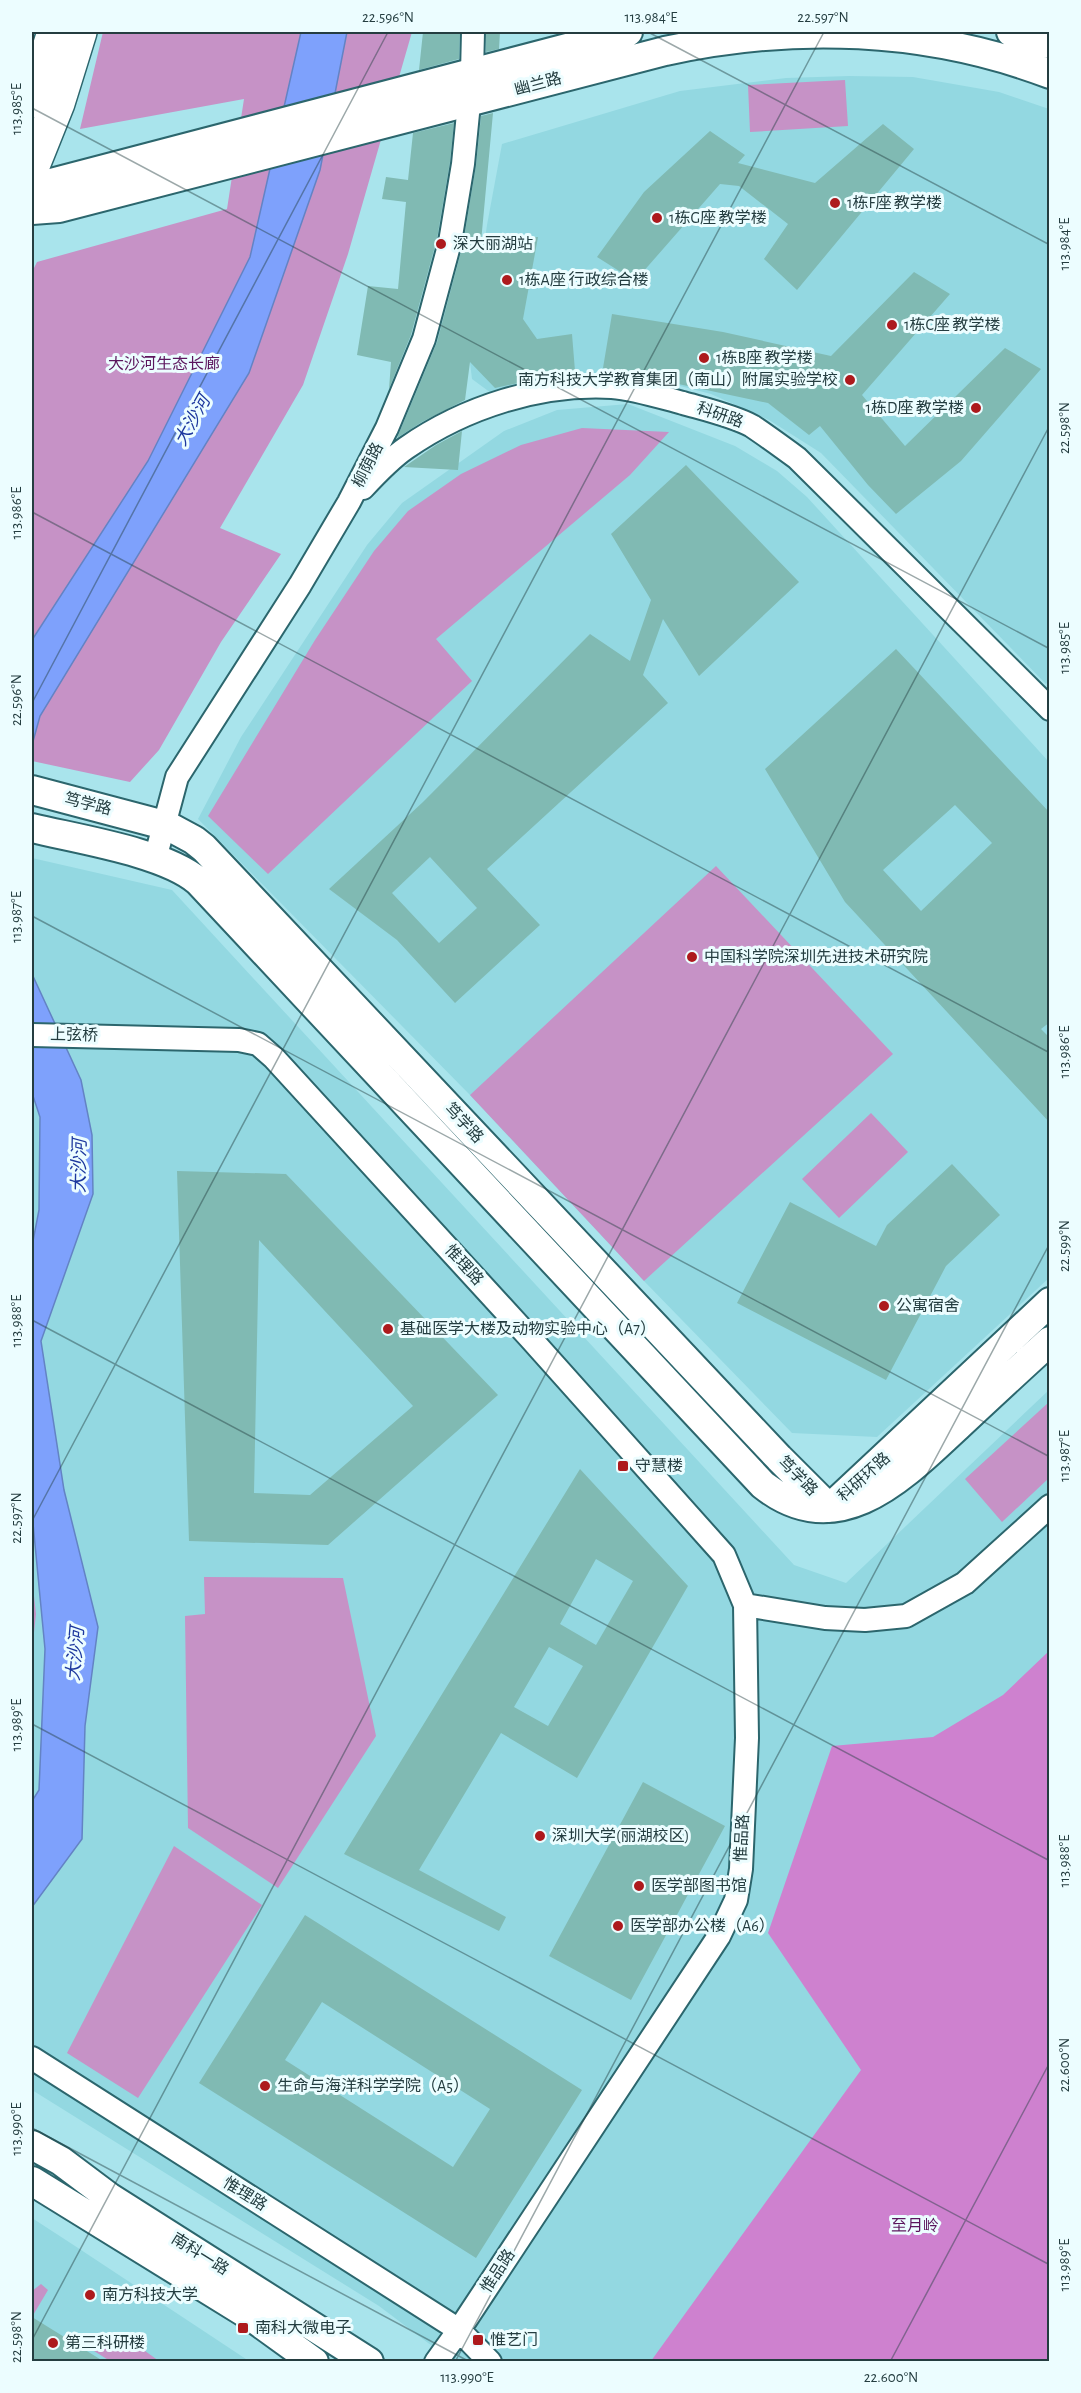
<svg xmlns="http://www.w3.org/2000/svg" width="1081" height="2393" font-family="'Alegreya Sans','Noto Sans SC',sans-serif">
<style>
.built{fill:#93d8e1}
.green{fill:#c692c6}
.forest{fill:#ce81cf}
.water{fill:#7ea1fc;stroke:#6383c4;stroke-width:1.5}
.building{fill:#80bab3;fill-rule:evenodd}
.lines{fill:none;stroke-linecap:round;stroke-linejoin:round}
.minor-casing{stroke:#2c666d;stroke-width:26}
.tertiary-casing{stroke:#2c666d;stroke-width:32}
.secondary-casing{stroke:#2c666d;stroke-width:36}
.minor{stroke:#fff;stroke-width:22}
.tertiary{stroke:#fff;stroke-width:28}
.secondary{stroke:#fff;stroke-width:33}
.ticks{fill:none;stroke:#243d40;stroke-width:1.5;stroke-opacity:0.45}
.poi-dot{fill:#ad1a1d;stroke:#ecfdff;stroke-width:2}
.labels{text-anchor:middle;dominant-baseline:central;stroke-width:6;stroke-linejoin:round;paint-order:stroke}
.street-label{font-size:16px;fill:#243d40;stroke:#ecfdff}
.poi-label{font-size:16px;fill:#243d40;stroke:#ecfdff;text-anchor:start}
.park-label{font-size:16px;fill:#5b155d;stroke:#ecfdff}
.water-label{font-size:18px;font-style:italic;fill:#1d389e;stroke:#ecfdff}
.neatline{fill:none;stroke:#243d40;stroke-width:2}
.ticks-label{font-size:15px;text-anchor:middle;fill:#243d40}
</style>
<rect width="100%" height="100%" fill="#a9e4ec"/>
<path class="built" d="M849,76L913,77L999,92L1049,109V680L1046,684L821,453L769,420L711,394L661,381L586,373L491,393L472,379L469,354L487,225L502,144L680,91L786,78Z
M628,404L735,446L777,471L807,497L1049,762V1278L877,1437L792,1433L644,1281L470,1095L198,819L241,737L367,545L402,503L504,431L557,410Z
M32,858L172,890L794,1565L846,1583L1049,1390V2361H452L379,2306L32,2090Z
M32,2218L72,2244L249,2361H32Z"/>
<path class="green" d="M103,32H412L348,254L303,385L220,528L281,554L221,642L159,750L130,782L32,761V272L37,262L227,209L244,99L80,129Z
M845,80L848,126L750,132L748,85Z
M582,428L669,432L630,475L436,639L472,681L268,874L208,816L315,640L374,551L408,511L461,474L521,445Z
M716,866L893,1054L644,1281L470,1095Z
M871,1113L908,1152L839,1218L802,1179Z
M1049,1402V1478L1002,1522L965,1479Z
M204,1577L343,1578L376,1736L278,1888L188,1828L185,1616L205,1614Z
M32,1578L36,1614L32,1651Z
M174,1846L262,1905L138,2098L67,2053Z
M41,2284L48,2290L32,2317V2291Z
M120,2333L159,2361H110L94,2351Z"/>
<path class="forest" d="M1049,1651V2361H651L861,2070L768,1933L832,1746L933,1737L1003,1695Z"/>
<path class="water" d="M301,32H347L320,170L249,373L40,716L32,745V640L148,461L250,257Z
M32,974L81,1080L92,1135L93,1194L41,1341L64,1490L98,1627L85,1726L82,1839L32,1907V1801L39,1790L45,1649L32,1513V1246L39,1210L40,1117L32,1093Z"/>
<path class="building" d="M423,32H460L459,59L419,70Z
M486,32H500L499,49L486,52Z
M493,113L481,242L538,237L523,319L537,339L572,334L575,371L495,388L470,362L465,400L422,422L397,438L437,342L463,244L476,165L481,116Z
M454,123L450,162L437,239L411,335L389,389L391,362L357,355L368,286L398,289L406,202L382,199L386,177L408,180L413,133Z
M883,124L914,149L797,290L764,259L788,224L739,186L720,184L635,281L597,257L644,192L710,131L745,155L738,163L815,183Z
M914,272L950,294L862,395L905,446L1005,348L1041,369L961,461L896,514L868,485L820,426L809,435L768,403L603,368L612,314L723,332L831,356Z
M462,431L458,470L404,467L436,445Z
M686,465L799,582L699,676L663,619L643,675L668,703L487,869L540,925L455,1003L397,940L329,889L423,802L590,634L630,661L651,600L611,534ZM430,857L477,908L439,943L392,893Z
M896,649L1050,813V1022L1041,1029L1050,1038V1123L845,902L765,769ZM955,805L992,843L921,911L883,870Z
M952,1164L1000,1215L946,1266L886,1380L737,1303L790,1202L876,1246L887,1225Z
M177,1171L286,1174L498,1395L328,1545L189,1541ZM259,1240L413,1406L310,1495L254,1493Z
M580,1469L688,1586L577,1778L501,1733L419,1870L506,1917L499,1931L344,1854ZM596,1559L633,1581L596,1645L560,1624ZM549,1647L583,1666L548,1726L514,1707Z
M643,1782L725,1826L631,2000L549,1956Z
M305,1915L582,2090L476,2258L199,2083ZM322,2002L490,2109L453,2167L285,2060Z
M32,2317L103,2361H32Z"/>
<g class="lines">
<g class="minor-casing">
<path id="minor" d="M363,488C376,474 390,459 406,448C465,407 540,383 612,387C636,389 660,397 683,403C704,409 734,416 752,426C767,436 782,447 797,458L1050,709
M155,859L177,777L300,585L349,502L387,428L424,339L450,242L463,164L472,73L473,32
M32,1035L239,1040L258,1044L274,1058L531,1339L724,1555L745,1605L747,1738L741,1869L736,1900L719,1936L459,2330L436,2362
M745,1605L825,1618L865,1620L906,1616L965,1583L1050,1506
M32,2058L459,2330L490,2362"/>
</g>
<g class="tertiary-casing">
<path id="tertiary" d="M1011,32L1050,44
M32,188L628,32
M32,210L59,208L665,51C793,23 926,27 1050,74
M32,790L168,826L194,840L204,848L779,1458L829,1508
M32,828C77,839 164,852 198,881L763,1485C839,1545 904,1476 959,1425C989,1397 1019,1369 1050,1341
M833,1505L1050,1302
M32,2145L61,2161L109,2197L369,2362
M32,2181L249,2315L314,2362"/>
</g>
<g class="secondary-casing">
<path id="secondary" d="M32,101L54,32
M32,168L58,103L80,32"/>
</g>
<use href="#minor" class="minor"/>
<use href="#tertiary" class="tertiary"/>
<use href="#secondary" class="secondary"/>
</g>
<path class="ticks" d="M648,32L1050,245M32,108L1050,649M32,512L1050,1053M32,703L388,32M32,916L1050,1457M32,1320L1050,1861M32,1521L824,32M32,1724L1050,2265M32,2128L470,2362M32,2340L1050,425M455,2362L1050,1243M890,2362L1050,2062"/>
<g class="poi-dot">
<circle cx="835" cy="203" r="6"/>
<circle cx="657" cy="218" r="6"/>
<circle cx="441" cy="244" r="6"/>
<circle cx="507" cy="280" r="6"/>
<circle cx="892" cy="325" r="6"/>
<circle cx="704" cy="358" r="6"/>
<circle cx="850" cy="380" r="6"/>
<circle cx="976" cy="408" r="6"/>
<circle cx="692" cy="957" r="6"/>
<circle cx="884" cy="1306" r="6"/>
<circle cx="388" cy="1329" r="6"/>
<rect x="617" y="1460" width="12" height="12" rx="3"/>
<circle cx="540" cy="1836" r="6"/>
<circle cx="639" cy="1886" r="6"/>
<circle cx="618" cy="1926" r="6"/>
<circle cx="265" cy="2086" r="6"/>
<circle cx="90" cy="2295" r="6"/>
<rect x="237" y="2322" width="12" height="12" rx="3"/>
<rect x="472" y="2334" width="12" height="12" rx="3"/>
<circle cx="53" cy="2343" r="6"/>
</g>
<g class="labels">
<g class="street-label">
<text transform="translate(538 84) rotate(-15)">幽兰路</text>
<text transform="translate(720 415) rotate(19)">科研路</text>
<text transform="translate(368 465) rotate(-63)">柳荫路</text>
<text transform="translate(88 804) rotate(14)">笃学路</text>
<text transform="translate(74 1035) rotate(1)">上弦桥</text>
<text transform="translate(464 1123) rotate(47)">笃学路</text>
<text transform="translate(464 1265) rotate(48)">惟理路</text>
<text transform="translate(798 1476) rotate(45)">笃学路</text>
<text transform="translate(864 1477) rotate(-42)">科研环路</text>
<text transform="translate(742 1838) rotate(-87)">惟品路</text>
<text transform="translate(245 2194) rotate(32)">惟理路</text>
<text transform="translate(200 2254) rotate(32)">南科一路</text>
<text transform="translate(498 2271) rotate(-57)">惟品路</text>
</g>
<g class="poi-label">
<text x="847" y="203">1栋F座 教学楼</text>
<text x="669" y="218">1栋G座 教学楼</text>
<text x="453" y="244">深大丽湖站</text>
<text x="519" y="280">1栋A座 行政综合楼</text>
<text x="904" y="325">1栋C座 教学楼</text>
<text x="716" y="358">1栋B座 教学楼</text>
<text x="838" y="380" text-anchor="end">南方科技大学教育集团（南山）附属实验学校</text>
<text x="964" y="408" text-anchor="end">1栋D座 教学楼</text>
<text x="704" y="957">中国科学院深圳先进技术研究院</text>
<text x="896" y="1306">公寓宿舍</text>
<text x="400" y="1329">基础医学大楼及动物实验中心（A7）</text>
<text x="635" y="1466">守慧楼</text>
<text x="552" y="1836">深圳大学(丽湖校区)</text>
<text x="651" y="1886">医学部图书馆</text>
<text x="630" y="1926">医学部办公楼（A6）</text>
<text x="277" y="2086">生命与海洋科学学院（A5）</text>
<text x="102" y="2295">南方科技大学</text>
<text x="255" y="2328">南科大微电子</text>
<text x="490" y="2340">惟艺门</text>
<text x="65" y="2343">第三科研楼</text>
</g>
<g class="park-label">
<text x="164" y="364">大沙河生态长廊</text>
<text x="915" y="2226">至月岭</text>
</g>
<g class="water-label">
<text transform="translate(193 421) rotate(-61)">大沙河</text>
<text transform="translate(80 1166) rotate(-89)">大沙河</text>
<text transform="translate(76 1654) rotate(-85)">大沙河</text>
</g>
</g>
<rect width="1081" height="2393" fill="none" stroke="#ecfdff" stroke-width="66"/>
<rect x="33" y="33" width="1015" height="2327" class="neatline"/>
<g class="ticks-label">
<text x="388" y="22">22.596°N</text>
<text x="651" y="22">113.984°E</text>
<text x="823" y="22">22.597°N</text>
<text transform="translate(16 109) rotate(-90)" y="5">113.985°E</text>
<text transform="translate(1064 244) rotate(-90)" y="5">113.984°E</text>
<text transform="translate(1064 428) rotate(-90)" y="5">22.598°N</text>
<text transform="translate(16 513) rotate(-90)" y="5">113.986°E</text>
<text transform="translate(1064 648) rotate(-90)" y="5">113.985°E</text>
<text transform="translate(16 700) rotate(-90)" y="5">22.596°N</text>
<text transform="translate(16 917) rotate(-90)" y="5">113.987°E</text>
<text transform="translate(1064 1052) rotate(-90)" y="5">113.986°E</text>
<text transform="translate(1064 1246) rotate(-90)" y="5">22.599°N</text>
<text transform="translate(16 1321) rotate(-90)" y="5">113.988°E</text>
<text transform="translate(1064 1456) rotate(-90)" y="5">113.987°E</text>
<text transform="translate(16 1518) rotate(-90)" y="5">22.597°N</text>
<text transform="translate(16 1725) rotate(-90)" y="5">113.989°E</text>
<text transform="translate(1064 1861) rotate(-90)" y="5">113.988°E</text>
<text transform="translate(1064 2065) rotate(-90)" y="5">22.600°N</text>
<text transform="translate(16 2129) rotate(-90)" y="5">113.990°E</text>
<text transform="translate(1064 2265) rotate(-90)" y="5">113.989°E</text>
<text transform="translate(16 2337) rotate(-90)" y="5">22.598°N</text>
<text x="467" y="2382">113.990°E</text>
<text x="891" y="2382">22.600°N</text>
</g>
</svg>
